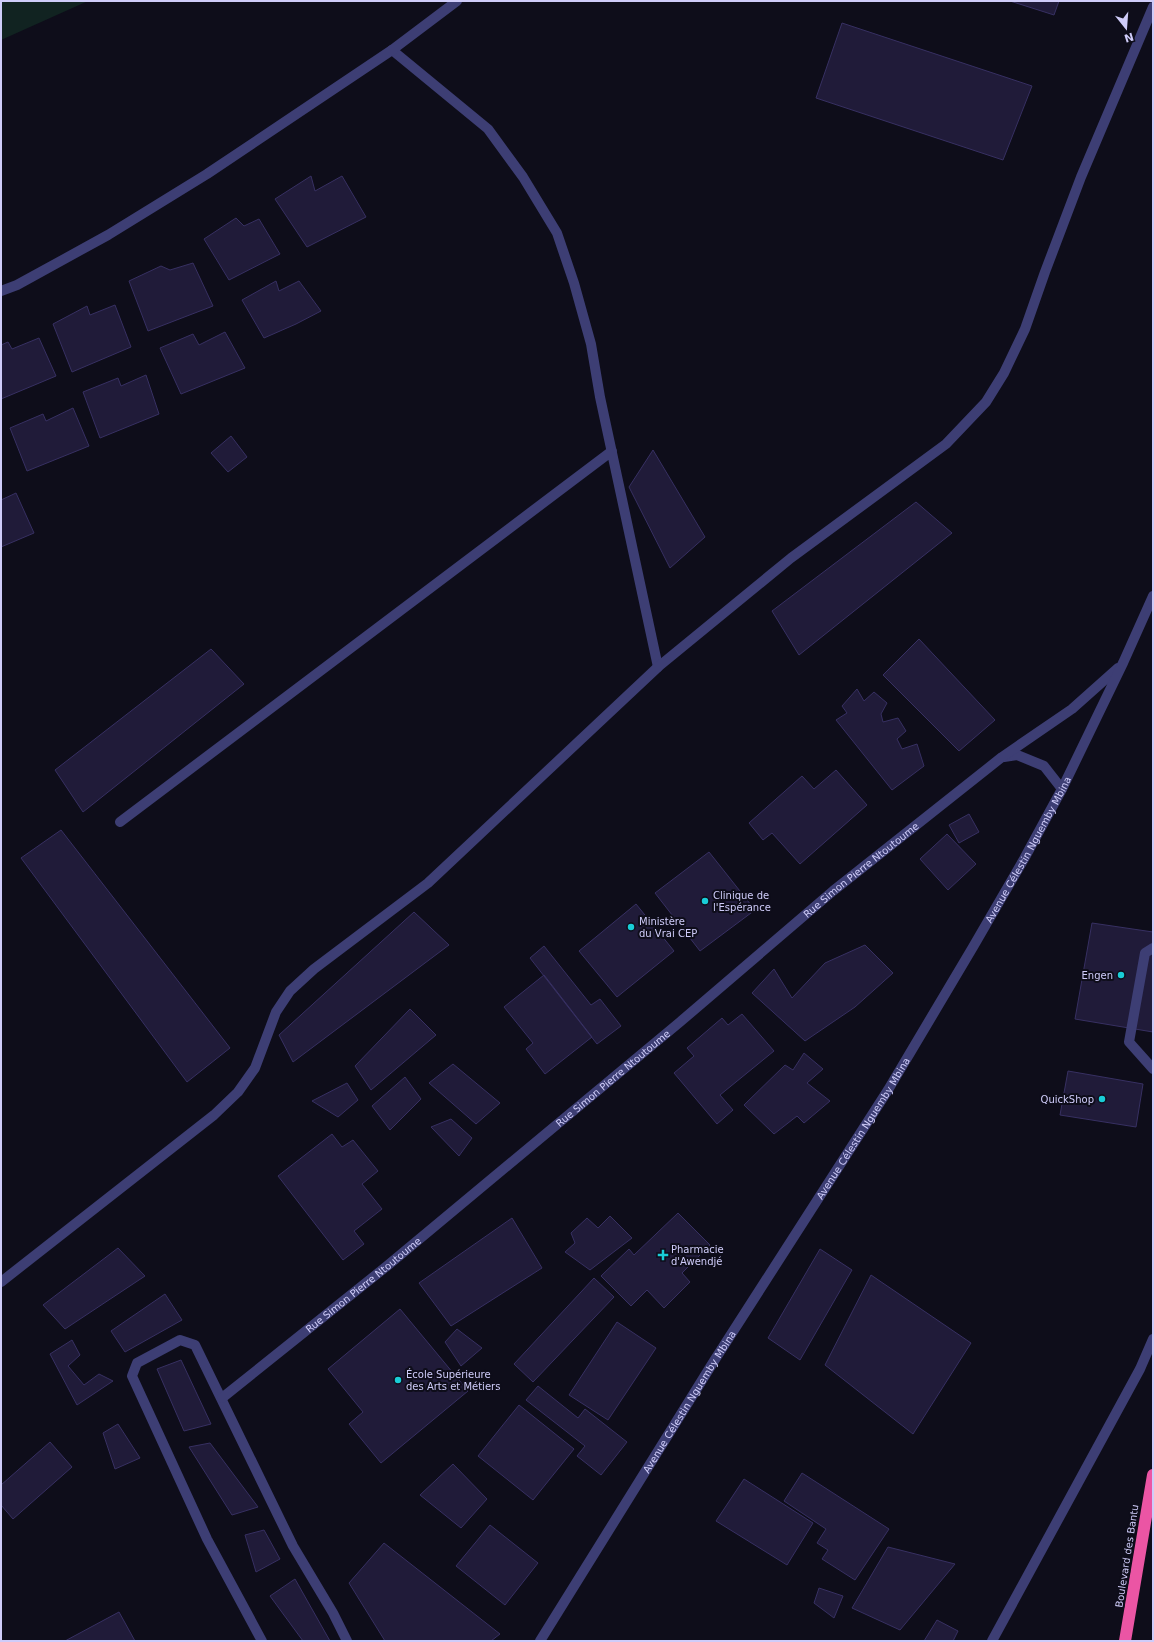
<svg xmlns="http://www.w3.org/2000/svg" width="1154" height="1642" font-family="'DejaVu Sans',sans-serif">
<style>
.green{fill:#112321}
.building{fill:#201b39;stroke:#373062}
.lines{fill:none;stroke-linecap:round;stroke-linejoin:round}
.lane{stroke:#3d3e74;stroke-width:10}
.street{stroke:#3d3e74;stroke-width:10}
.highway{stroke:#eb55a4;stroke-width:12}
.poi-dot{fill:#19cdd7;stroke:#0e0d1a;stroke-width:1.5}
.labels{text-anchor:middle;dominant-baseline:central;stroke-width:4;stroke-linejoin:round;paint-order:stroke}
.street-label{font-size:10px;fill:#cfccf9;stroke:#0e0d1a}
.poi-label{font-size:10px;fill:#cfccf9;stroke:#0e0d1a;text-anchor:start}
</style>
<rect width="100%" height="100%" fill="#0e0d1a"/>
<path class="green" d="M1,1H88L1,40Z"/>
<path class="building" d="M1010,1H1059L1054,15Z
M842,23L1032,86L1003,160L816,98Z
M311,176L315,191L342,176L366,217L307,247L275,199Z
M236,218L244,226L259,219L280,254L229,280L204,239Z
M193,263L213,306L148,331L129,281L161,266L170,270Z
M276,281L279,291L299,281L321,311L296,324L264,338L242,300Z
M115,305L131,347L72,372L53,324L87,306L90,315Z
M225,332L245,368L181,394L160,348L193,334L199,345Z
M39,338L56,376L1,399V345L8,342L12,349Z
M146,375L159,414L100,438L83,392L118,378L121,386Z
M73,408L89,446L27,471L10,428L43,414L46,421Z
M231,436L247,457L228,472L211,453Z
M653,450L705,537L670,568L629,487Z
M16,493L34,533L1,547V500Z
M916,502L952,533L799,655L772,611Z
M919,639L995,720L959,751L883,675Z
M211,649L244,684L83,812L55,770Z
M857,689L864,701L874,692L887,703L881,714L883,722L898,718L906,731L897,739L902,749L917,744L924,766L892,790L836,720L847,713L842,706Z
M836,770L867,805L800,864L772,833L763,840L749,823L802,776L814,789Z
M969,814L979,832L959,843L949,825Z
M61,830L230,1048L187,1082L21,858Z
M947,834L976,864L948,890L920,859Z
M709,852L755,910L700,951L655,893Z
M636,904L674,951L617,997L579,951Z
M414,912L449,945L293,1062L279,1035Z
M1092,923L1153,932V1032L1075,1019Z
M865,945L893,973L855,1007L805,1041L752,993L774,969L792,998L825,963Z
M544,946L591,1005L600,999L621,1026L597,1044L530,958Z
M544,975L592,1037L545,1074L526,1049L533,1043L504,1007Z
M410,1009L436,1035L371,1090L355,1066Z
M742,1014L774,1051L720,1095L733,1110L717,1124L674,1073L694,1056L687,1048L722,1018L728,1025Z
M804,1053L823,1069L807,1083L830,1101L804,1123L797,1116L774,1134L744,1105L785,1065L793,1070Z
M453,1064L500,1103L476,1124L429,1083Z
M1068,1071L1143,1084L1136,1127L1060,1115Z
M405,1077L421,1099L390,1130L372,1106Z
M347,1083L358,1100L338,1117L312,1101Z
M451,1119L472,1138L459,1156L431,1127Z
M332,1134L342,1147L353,1140L378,1171L362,1184L382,1209L354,1231L364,1244L343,1260L278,1176Z
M678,1213L710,1245L682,1273L690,1282L664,1308L647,1290L631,1306L601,1276L629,1249L634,1255Z
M610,1216L632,1238L590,1270L565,1252L575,1243L571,1233L587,1218L598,1228Z
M512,1218L542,1268L451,1326L419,1283Z
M118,1248L145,1276L65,1329L43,1305Z
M820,1249L852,1270L800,1360L768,1338Z
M871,1275L971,1343L913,1434L825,1365Z
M594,1278L614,1297L533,1382L514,1364Z
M165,1294L182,1320L125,1352L111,1331Z
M400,1309L468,1391L381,1463L349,1424L363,1412L328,1369Z
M617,1322L656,1348L608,1420L569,1395Z
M457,1329L482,1348L461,1366L445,1342Z
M72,1340L80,1355L68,1366L84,1385L99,1374L113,1381L77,1405L50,1354Z
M181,1360L211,1424L184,1431L157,1369Z
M538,1386L578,1418L585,1409L627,1442L601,1475L577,1456L585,1446L526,1400Z
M519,1405L574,1449L533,1500L478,1456Z
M118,1424L140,1458L115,1469L103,1433Z
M50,1442L72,1467L13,1519L1,1505V1485Z
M210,1443L258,1507L232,1515L189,1447Z
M453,1464L487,1499L461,1528L420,1495Z
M802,1473L889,1529L855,1580L822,1559L828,1550L817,1543L826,1529L784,1501Z
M744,1479L813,1523L787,1565L716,1521Z
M490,1525L538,1563L505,1605L456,1566Z
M264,1530L280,1559L256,1572L245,1535Z
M384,1543L500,1634L491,1641H385L349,1583Z
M888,1547L955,1564L900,1630L852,1608Z
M295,1579L330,1641H303L270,1596Z
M819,1588L843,1596L834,1618L814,1603Z
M119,1612L135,1641H65Z
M937,1620L958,1631L953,1641H924Z"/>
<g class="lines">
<path class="lane" d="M392,50L488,129L523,177L557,233L574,283L591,344L600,397L658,667
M120,822L612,451
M1153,948L1145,953L1129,1042L1153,1069
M262,1641L207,1539L132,1376L137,1363L180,1340L195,1345L293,1546L333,1613L347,1641
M992,1641L1140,1369L1153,1339"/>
<g class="street">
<path d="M1,291L17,285L108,235L207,174L392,50L457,1"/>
<path d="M1004,757L1017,755L1044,766L1062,789"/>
<path d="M1,1282L214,1115L238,1092L255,1068L276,1012L290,991L314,969L428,883L658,667L791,558L946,444L986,402L1004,373L1025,329L1045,272L1081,177L1153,7"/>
<path id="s1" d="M222,1398L387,1266L680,1022L833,891L1002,757L1072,709L1118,668"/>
<path id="s2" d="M540,1641L714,1361L888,1090L973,947L1024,859L1062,789L1123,663L1153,596"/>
</g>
<path class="highway" d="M1125,1641L1153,1475"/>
</g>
<g class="poi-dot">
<circle cx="705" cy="901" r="4"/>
<circle cx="631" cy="927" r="4"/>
<circle cx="1121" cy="975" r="4"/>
<circle cx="1102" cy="1099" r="4"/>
<path d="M661 1249h4v4h4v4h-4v4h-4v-4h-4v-4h4z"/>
<circle cx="398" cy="1380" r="4"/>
</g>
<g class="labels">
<g class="street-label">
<text stroke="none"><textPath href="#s2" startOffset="930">Avenue Célestin Nguemby Mbina</textPath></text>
<text stroke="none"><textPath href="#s1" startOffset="829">Rue Simon Pierre Ntoutoume</textPath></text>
<text stroke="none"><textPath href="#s1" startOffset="505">Rue Simon Pierre Ntoutoume</textPath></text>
<text stroke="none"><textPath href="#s2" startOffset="606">Avenue Célestin Nguemby Mbina</textPath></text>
<text stroke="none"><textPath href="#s1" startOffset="181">Rue Simon Pierre Ntoutoume</textPath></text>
<text stroke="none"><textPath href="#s2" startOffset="282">Avenue Célestin Nguemby Mbina</textPath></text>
<text transform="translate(1127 1556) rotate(-81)">Boulevard des Bantu</text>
</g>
<g class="poi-label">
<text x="713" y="895">Clinique de<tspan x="713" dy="12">l'Espérance</tspan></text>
<text x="639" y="921">Ministère<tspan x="639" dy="12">du Vrai CEP</tspan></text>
<text x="1113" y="975" text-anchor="end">Engen</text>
<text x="1094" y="1099" text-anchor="end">QuickShop</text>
<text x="671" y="1249">Pharmacie<tspan x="671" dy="12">d'Awendjé</tspan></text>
<text x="406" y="1374">École Supérieure<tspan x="406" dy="12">des Arts et Métiers</tspan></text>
</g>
</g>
<rect width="1154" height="1642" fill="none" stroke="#cfccf9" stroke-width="4"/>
<g transform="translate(1126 28) rotate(163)" stroke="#0e0d1a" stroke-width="3" paint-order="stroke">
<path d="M0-3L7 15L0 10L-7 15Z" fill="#cfccf9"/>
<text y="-6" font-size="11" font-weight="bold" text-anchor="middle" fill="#cfccf9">N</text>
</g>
</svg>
